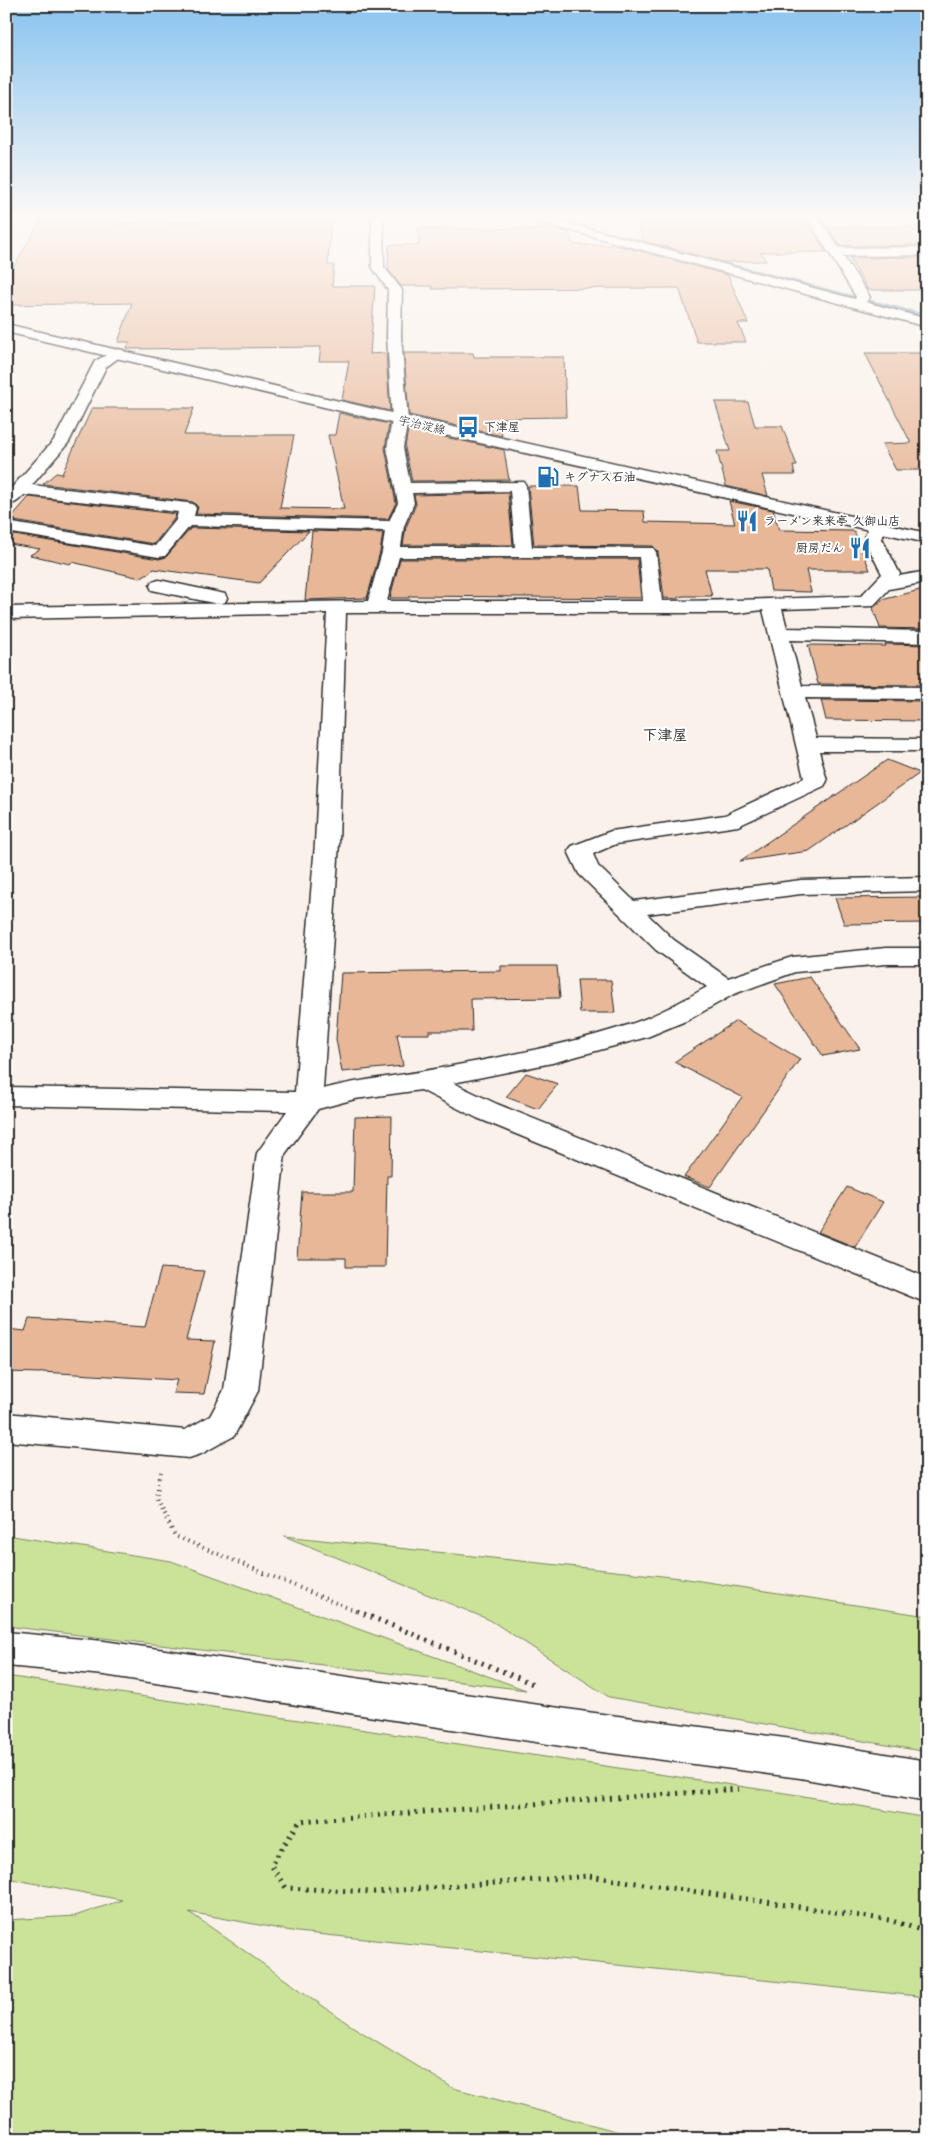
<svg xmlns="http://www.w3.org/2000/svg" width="933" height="2145" font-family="'Shantell Sans','Klee One',sans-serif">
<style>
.green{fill:#cae399;stroke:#7a8762}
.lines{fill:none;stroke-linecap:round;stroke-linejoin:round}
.stream{stroke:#6e93a8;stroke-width:5}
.building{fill:#e7b798;stroke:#2b2b2b}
.minor-casing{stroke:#2b2b2b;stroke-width:3}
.primary-casing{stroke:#2b2b2b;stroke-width:3}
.path-far1{stroke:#2b2b2b;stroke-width:4;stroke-dasharray:1 4.5;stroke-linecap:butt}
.path{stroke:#2b2b2b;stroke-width:5;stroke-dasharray:2 5.5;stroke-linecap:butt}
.minor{fill:#fff;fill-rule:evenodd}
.primary{fill:#fff;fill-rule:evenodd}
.labels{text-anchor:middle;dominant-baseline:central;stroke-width:4;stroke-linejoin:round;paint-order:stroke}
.far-street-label{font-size:12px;fill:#2b2b2b;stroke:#fff}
.far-poi-label{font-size:12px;font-weight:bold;fill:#2b2b2b;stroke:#fff;text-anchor:start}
.far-quarter-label{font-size:15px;font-weight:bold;fill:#2b2b2b;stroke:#fff}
</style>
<rect width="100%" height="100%" fill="#faf1ea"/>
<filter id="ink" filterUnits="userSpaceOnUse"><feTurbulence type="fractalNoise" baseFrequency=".02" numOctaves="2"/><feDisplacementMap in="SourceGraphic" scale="10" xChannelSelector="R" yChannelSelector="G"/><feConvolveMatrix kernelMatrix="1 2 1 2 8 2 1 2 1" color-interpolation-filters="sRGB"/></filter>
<g filter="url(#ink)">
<path class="green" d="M6,1535L171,1561L526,1690L6,1626Z
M284,1536L681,1578L927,1616V1752L609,1697L490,1620Z
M6,1676L798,1795L927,1818V1997L297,1932L189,1912L350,2025L453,2088L646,2139H6V1920L75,1916L122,1900L6,1878Z"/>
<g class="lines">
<path class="stream" d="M535,215L927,317"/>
</g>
<path class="building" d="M44,214H119L116,223L331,219L328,265H334L332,286H375L370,354L386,353L390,411L342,400L349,361H319L321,347L126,349L130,342H118L132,303L6,305V281Z
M635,214H802L826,252H761L766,261L723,262L643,241Z
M827,227H927V245L840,246Z
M418,228L557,229L569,232L573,245H617L728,275L748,323H738L746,342H697L679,288L432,289V286H401L388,269L389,245H419Z
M927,257V290H868L849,258Z
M404,353H473L474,357H564L566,417L499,418L502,436L409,415Z
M865,353H927V475L924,470H896L882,444L911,443Z
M715,402H748L755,426H782L797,466H793L795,475H762L768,496L726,486L717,451H730Z
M92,408H194L184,435H294L280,508L344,509L328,435H335L339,413L389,424L385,448L396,503L388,519L196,514L198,507L193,502L43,484L56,473L62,474Z
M408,429L504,450L509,480L412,481L405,448Z
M528,486H579L582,510L644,511L645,522L735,524L729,501L773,510L779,530L854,531L870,570H806L811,592L771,591L767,569H705L712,596H684L678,597V599L664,598L658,552L653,546L534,545Z
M508,493L513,545H403L406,527L416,504L414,495Z
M29,497L176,514L174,519L154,544L14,521L16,520L10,519Z
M191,528L309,531L259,583L154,569L140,578L72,562L70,564L30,555L40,549L9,544L12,541L7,540L14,535L159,559L166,557Z
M312,531L383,533L380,552L367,598L305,600Z
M400,559H637L641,598L409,596V598H390Z
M927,588V629L880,628L873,608L882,600Z
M885,644L927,645V685L818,684L808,645L886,646Z
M821,700L927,701V721L826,720Z
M887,760L920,773L809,851L740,861Z
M927,897V923L844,924L835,898Z
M501,966H557L560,998L471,999L472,1031H429V1034H397L403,1066L342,1072L336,1039L341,973L501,971Z
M810,977L860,1049L823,1056L775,984Z
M577,980H611L615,1013H580Z
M736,1021L800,1059L710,1187L684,1177L742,1097L674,1062Z
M526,1073L558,1084L538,1109L506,1097Z
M392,1116L391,1176H387L385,1267H346V1258H297L302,1192H353L355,1117Z
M847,1187L883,1202L855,1247L818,1232Z
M161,1268L204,1271L186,1340L215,1341L204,1394L173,1393L177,1380L42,1372L41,1373L6,1372V1329L25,1331L29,1319L145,1327Z"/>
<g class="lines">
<g class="minor-casing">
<path id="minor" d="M372,215H383L384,267L402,290L401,336L408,420L403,448L410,483L524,482L526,486L532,547L653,548L656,552L662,601C729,601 794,598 861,596L882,574L864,539L870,522L876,521L882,522L885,526L882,539L900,574L899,576L927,571V582L889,589L873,606L782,609L787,628L927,631V643L790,640L802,686L927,687V699L805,698L816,738L927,739V751H819L827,781L824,786L738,826L616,844L593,854L598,866L634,901L801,880L927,877V891L801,894L647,914L674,940L728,978L792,957L886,948H927V964H886L795,972L734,994L688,1020L647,1037L552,1063L453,1083L497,1104L927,1278V1303L477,1118L421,1090L355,1099L318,1109L285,1154L258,1391L234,1436L201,1454L189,1458L6,1441V1413L185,1430L210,1416L224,1390L257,1153L287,1111L6,1105V1087L295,1092L315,843L327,613L6,619V607L368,601L382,552L385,531L190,526L165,556L159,557L6,532V522L155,546L176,520L178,512L24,495C18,501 15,505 6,503V494L54,440L95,361L118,349L123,350L125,353L106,367L69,442L32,485L187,503L193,504L196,508L194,516L389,521L398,503L387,448L392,420L387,336L388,290L372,267ZM510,491L515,547H401L404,526L414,503L412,493ZM399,557H639L643,601H387ZM763,610L804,778L725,815L611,831L572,846L568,851L579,874L656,950L707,987C682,1001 656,1016 628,1025C564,1046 491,1059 424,1071C390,1077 356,1080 323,1089L339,843L346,613H738Z
M519,215H537L855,299L856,297L806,215H817L839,248L927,247V255L843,256L870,297L866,302L927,319V327L521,217Z
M159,580L225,594L227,598L225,602L218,604L152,590L150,586L152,582Z
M6,1632L104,1641L587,1712L800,1740L927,1761V1801L800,1778L587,1750L104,1675L6,1666Z"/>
</g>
<g class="primary-casing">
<path id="primary" d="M6,324L400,415L927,533V543L400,425L6,332Z"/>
</g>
<path class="path-far1" d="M161,1472L156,1498L175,1536L360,1613"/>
<path class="path" d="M357,1611L533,1684
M739,1789L300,1821L271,1865L286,1888L375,1892L589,1876L889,1920L927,1932"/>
<use href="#minor" class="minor"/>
<use href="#primary" class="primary"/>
</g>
</g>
<linearGradient id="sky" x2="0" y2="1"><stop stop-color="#89c3f0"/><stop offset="0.42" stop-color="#fdf9f6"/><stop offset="1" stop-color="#fdf9f6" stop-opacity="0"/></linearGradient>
<rect width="933" height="515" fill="url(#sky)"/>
<defs>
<g id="bus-bare" transform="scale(1.725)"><path d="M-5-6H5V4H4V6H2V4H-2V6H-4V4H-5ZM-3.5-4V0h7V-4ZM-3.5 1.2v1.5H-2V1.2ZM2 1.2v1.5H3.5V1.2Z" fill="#1f6fb2" stroke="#fff" stroke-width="2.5" paint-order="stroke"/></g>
<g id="fuel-bare" transform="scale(1.725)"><path d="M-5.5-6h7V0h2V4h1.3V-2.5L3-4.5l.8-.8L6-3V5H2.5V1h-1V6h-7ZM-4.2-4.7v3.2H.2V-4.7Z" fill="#1f6fb2" stroke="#fff" stroke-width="2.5" paint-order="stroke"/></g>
<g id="restaurant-bare" transform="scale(1.725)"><path d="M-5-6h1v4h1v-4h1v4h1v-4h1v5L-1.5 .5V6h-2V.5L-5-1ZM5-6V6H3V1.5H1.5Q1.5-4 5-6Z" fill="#1f6fb2" stroke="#fff" stroke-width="2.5" paint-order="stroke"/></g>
</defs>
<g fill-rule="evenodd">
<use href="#bus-bare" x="468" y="427"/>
<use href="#fuel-bare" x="548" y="477"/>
<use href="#restaurant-bare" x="747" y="521"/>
<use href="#restaurant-bare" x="860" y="548"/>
</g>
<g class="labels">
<g class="far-street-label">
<text transform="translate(422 425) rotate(13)">宇治淀線</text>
</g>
<g class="far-poi-label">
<text x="484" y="427">下津屋</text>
<text x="564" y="477">キグナス石油</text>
<text x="764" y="521">ラーメン来来亭 久御山店</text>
<text x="844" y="548" text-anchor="end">厨房だん</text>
</g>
<g class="far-quarter-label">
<text x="665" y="735">下津屋</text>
</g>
</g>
<rect width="933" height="2145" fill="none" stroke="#fff" stroke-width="25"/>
<rect x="12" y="12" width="908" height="2120" fill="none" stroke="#2b2b2b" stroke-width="2" filter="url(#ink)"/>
</svg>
